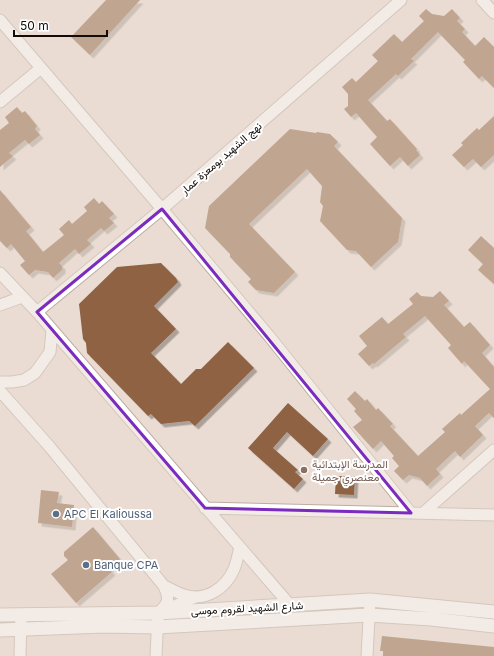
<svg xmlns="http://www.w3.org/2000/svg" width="494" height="656" font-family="Inter,Vazirmatn,sans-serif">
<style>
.building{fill:#8e6243;filter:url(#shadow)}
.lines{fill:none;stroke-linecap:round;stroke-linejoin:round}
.minor-casing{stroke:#bbada4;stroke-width:13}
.tertiary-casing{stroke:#bbada4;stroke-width:15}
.minor{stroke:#fff;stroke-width:11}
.tertiary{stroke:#fff;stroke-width:13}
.marked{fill:none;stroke:#7b2cbf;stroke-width:3;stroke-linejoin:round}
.education-dot{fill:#8d6e63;stroke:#fff;stroke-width:1.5}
.service-dot{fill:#5c6f8a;stroke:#fff;stroke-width:1.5}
.labels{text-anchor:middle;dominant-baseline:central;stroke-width:4;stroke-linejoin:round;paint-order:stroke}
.street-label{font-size:11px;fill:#110c09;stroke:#fff}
.education-label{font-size:11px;fill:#785e54;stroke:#fff;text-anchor:start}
.service-label{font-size:11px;fill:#4e5e75;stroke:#fff;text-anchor:start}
</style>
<defs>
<filter id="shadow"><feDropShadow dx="3.5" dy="3.5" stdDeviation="0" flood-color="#0004"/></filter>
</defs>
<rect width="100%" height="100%" fill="#eadcd2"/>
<path class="building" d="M106,0H140L90,55L71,37Z
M426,9L432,14L444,16L452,9L460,18L457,21L465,29L462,32L475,46L484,37L494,47V88L482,76L479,79L463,62L465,60L438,32L411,59L414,61L398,76L396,74L368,100L387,121L390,119L417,149L416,150L420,155L408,166L400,157L390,166L370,144L377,137L356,113L351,117L344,109L348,106V94L342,87L352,78L356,82L378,61L372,55L394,34L402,42L424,21L419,16Z
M17,107L22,113L25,111L37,126L35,129L40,135L29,144L25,140L9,153L13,156L0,167V130L9,123L5,117Z
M494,116V155L481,167L473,159L464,167L452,155L463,145L461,143L477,128L479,130Z
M290,129L316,133L317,132L330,134L338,142L334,146L402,218L398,242L371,267L356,251L347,250L320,221L323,206L320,202L322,186L307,169L249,224L295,272L274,293L256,290L248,282L251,279L230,257V254L205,228L209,206Z
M0,190L31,227L26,231L43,252L64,235L59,229L69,220L72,224L87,211L84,207L94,198L99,204L102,201L114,214L109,218L114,223L104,231L101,228L87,240L91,244L79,254L75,249L59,263L62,266V270L53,278L48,272L35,270L29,275L20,265L25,261L11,244L7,248L0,241Z
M481,236L494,248V284L478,270L483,264L468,250Z
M161,263L176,278L178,282L154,306L176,329L151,353L181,384L196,369H201L228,342L254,368L195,426L189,421L161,424L151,414L148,416L87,353L86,343L83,339L79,304L117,267Z
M440,291L449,301L444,305L464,327L470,322L490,345L482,353L494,367V418L489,413L475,426L483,435L460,457L455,451L436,469L440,474L427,486L420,478L409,475L403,480L394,471L399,466L392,458L394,456L381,441L373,449L353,427L362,420L354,411L356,409L347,399L355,391L365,401L367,399L376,410L378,408L393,424L390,426L418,456L445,432L442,429L460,413L461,415L490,389L464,361L462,364L448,348L451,345L425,316L403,334L406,337L374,364L373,363L369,366L358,354L367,346L359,336L382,317L388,324L413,304L409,299L417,292L421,296L433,297Z
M288,403L328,439L313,456L287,432L273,448L298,470L295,472L303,479L294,489L248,448Z
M336,476H355L354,495L335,494Z
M41,490L59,492L57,503L74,505L72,527L38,523Z
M93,527L120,559L109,569L112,572L76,603L51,574L68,560L64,556V552Z
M382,636L494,647V656H383V651H380Z"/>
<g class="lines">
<g class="minor-casing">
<path id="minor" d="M482,0L494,13
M0,20L162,209L269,336L411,513
M0,102L41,68
M0,273L37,312L290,605
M0,305L22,297
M37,312L162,209L401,0
M0,382H12L24,380L35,373L50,352L52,330
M0,391L49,446L164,586C170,600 169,603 158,613L156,656
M205,508L494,515
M423,513L494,450
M164,586C171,589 177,593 184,595C206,602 226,588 234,569C237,562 238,554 240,547
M162,611L196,597
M20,656L21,615
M367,656L370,600"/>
</g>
<g class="tertiary-casing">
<path id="tertiary" d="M0,615L158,613L370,600L494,612
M0,630L104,626L157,627L369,615L431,619L494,626"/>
</g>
<use href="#minor" class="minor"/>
<use href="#tertiary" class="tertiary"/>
</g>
<path d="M0 0H494V656H0ZM162,209L411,513L205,508L37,312Z" fill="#eadcd2" fill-opacity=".55" fill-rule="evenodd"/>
<path class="marked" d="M162,209L411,513L205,508L37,312Z"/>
<circle class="education-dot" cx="304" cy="470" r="4"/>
<g class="service-dot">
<circle cx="56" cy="514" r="4"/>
<circle cx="86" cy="565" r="4"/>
</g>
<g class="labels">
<g class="street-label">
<text transform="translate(221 158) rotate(-41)">نهج الشهيد بومعزة عمار</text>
<text transform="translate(247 608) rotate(-3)">شارع الشهيد لقروم موسى</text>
</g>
<g class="education-label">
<text x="312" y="464">المدرسة الإبتدائية<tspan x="312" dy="13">معنصري جميلة</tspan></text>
</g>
<g class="service-label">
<text x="64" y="514">APC El Kalioussa</text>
<text x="94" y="565">Banque CPA</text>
</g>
</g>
<path d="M14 30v6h93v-6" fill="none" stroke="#110c09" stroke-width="2"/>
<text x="20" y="30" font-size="12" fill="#110c09" stroke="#ffffff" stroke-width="3" paint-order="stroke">50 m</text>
</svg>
